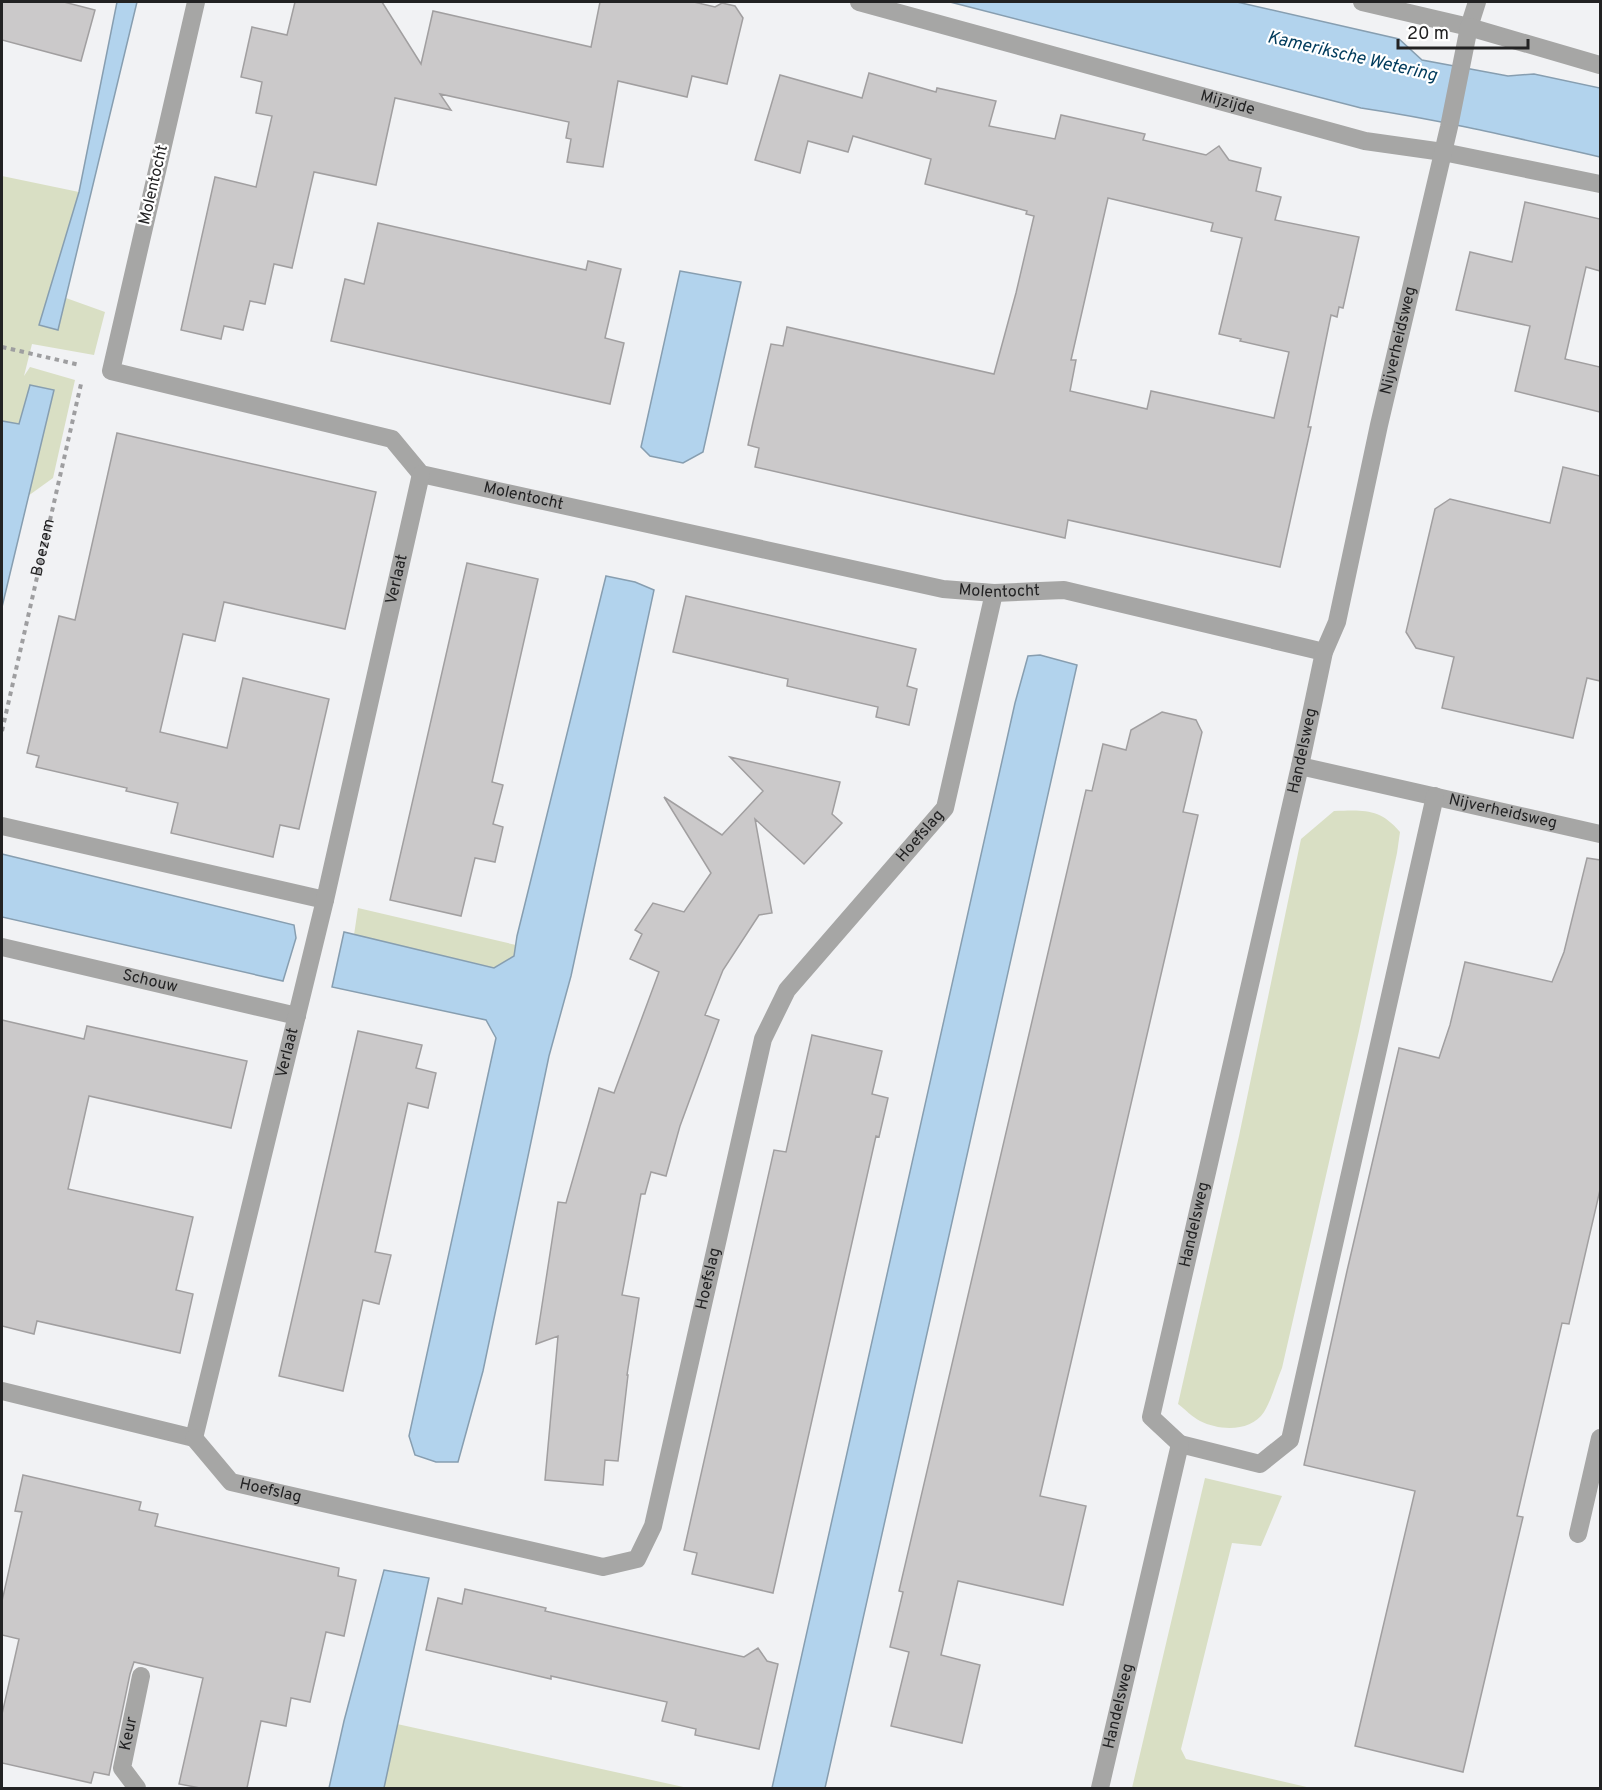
<svg xmlns="http://www.w3.org/2000/svg" width="1602" height="1790" font-family="Overpass,sans-serif">
<style>
.green{fill:#d9dfc4}
.water{fill:#b2d3ed;stroke:#879eb0;stroke-width:1.5}
.building{fill:#cbc9ca;stroke:#a19fa0;stroke-width:1.5;fill-rule:evenodd}
.lines{fill:none;stroke-linecap:round;stroke-linejoin:round}
.path{stroke:#9e9ea0;stroke-width:4;stroke-dasharray:4.5 4.5;stroke-linecap:butt}
.minor{stroke:#a6a6a5;stroke-width:18}
.labels{text-anchor:middle;dominant-baseline:central;stroke-width:4.5;stroke-linejoin:round;paint-order:stroke}
.street-label{font-size:16px;fill:#222223;stroke:#fff}
.water-label{font-size:18px;font-style:italic;fill:#003b5c;stroke:#fff}
</style>
<rect width="100%" height="100%" fill="#f1f2f4"/>
<path class="green" d="M2,176L79,192L39,325L58,330L66,298L105,312L94,355L32,344L24,376L30,367L75,380L53,478L28,496L54,390L30,385L19,424L13,423L2,466Z
M1334,811C1363,810 1380,808 1400,832L1397,853L1359,1031L1282,1368C1276,1382 1272,1399 1264,1412C1251,1432 1220,1431 1200,1421C1192,1417 1185,1409 1178,1404L1239,1136L1301,839Z
M358,908L516,945L514,956L494,968L354,935Z
M1205,1478L1282,1496L1261,1546L1232,1543L1181,1749L1186,1759L1311,1788H1132Z
M397,1724L688,1788H384Z"/>
<path class="water" d="M117,2H137L58,330L39,325L79,192Z
M950,2H1237L1399,39L1422,60L1508,76L1534,74L1600,88V157C1521,139 1442,120 1361,108Z
M680,271L741,282L703,452L683,463L650,456L641,447Z
M30,385L54,390L2,607V421L19,424Z
M606,576L635,582L654,590L571,976L549,1056L483,1371L458,1462H436L415,1455L409,1436L496,1038L486,1020L332,987L344,932L494,968L514,956L517,936Z
M1040,655L1077,665L825,1788H772L1015,703L1028,656Z
M2,854L294,925L296,938L283,981L2,917Z
M384,1570L429,1578L384,1788H329L344,1721Z"/>
<path class="building" d="M2,2H64L95,10L81,61L2,40Z
M295,2H382L421,64L433,11L591,47L600,2H694L715,7L722,3L735,6L743,18L727,84L692,76L687,97L618,81L603,167L567,162L571,139L566,138L569,122L440,94L451,110L395,98L376,185L314,172L292,268L274,264L265,304L250,301L243,330L224,326L221,339L181,330L215,177L256,187L272,116L256,113L262,82L241,77L252,27L287,35Z
M869,73L936,92L937,88L996,101L989,126L1055,139L1061,115L1145,134L1143,140L1206,155L1219,146L1229,160L1261,168L1256,191L1281,197L1275,220L1359,237L1343,308L1339,307L1337,317L1331,315L1308,427H1311L1280,567L1068,520L1065,538L755,467L759,448L748,445L753,422L771,344L783,346L787,327L994,374L1016,293L1034,216L1026,214L1027,211L925,184L931,159L853,136L848,152L808,141L800,173L755,160L780,75L862,98ZM1108,198L1213,223L1211,231L1242,238L1219,334L1241,339L1240,341L1289,352L1274,418L1151,391L1147,409L1070,391L1076,360H1071Z
M1525,202L1600,219V271L1586,267L1565,359L1600,367V412L1515,391L1530,326L1456,310L1470,252L1512,262Z
M378,223L586,270L588,261L621,269L605,338L624,343L610,404L331,341L345,279L364,284Z
M117,433L376,492L345,629L224,602L215,641L183,634L160,732L227,748L243,678L329,699L299,829L280,825L273,857L171,833L178,803L126,791L127,788L36,767L39,756L27,753L59,616L75,620Z
M1563,467L1600,476V681L1587,678L1573,738L1442,708L1454,657L1416,648L1406,632L1435,509L1450,499L1550,523Z
M467,563L538,579L492,782L503,785L493,824L503,827L495,862L475,858L461,916L390,900Z
M686,596L916,649L907,686L917,689L909,725L876,717L878,707L787,686L788,679L673,652Z
M1162,712L1196,720L1202,732L1183,812L1198,815L1040,1496L1086,1506L1063,1605L958,1581L941,1655L980,1665L962,1743L891,1726L909,1652L890,1647L903,1592L899,1591L1086,790L1092,791L1103,744L1126,750L1131,730Z
M730,757L840,782L832,814L842,823L804,864L755,819L772,913L759,915L723,970L705,1015L719,1020L680,1126L666,1176L651,1172L645,1194H641L622,1295L639,1298L627,1375H628L618,1461L605,1460L603,1485L545,1480L558,1336L536,1344L558,1202L566,1203L599,1088L614,1093L659,972L630,959L642,934L635,930L653,903L684,912L711,873L664,797L722,835L763,791Z
M1587,858L1600,860V1190L1569,1324L1562,1323L1517,1516L1523,1517L1463,1772L1355,1746L1415,1491L1304,1465L1347,1271L1399,1048L1439,1058L1450,1025L1465,962L1552,982L1564,952Z
M2,1020L84,1039L87,1026L247,1061L231,1128L89,1096L68,1189L193,1217L176,1290L193,1294L180,1353L37,1321L34,1334L2,1326Z
M358,1031L422,1045L416,1068L436,1073L428,1108L408,1103L375,1252L391,1255L379,1304L363,1300L343,1391L279,1376Z
M812,1035L882,1051L872,1094L888,1098L879,1137L876,1136L773,1593L692,1574L697,1553L684,1550L774,1150L786,1152Z
M23,1475L141,1502L139,1510L158,1514L155,1526L339,1568L338,1576L356,1580L344,1636L326,1632L310,1702L291,1698L286,1726L261,1721L247,1788H200L179,1784L203,1678L134,1662L130,1674L109,1775L94,1772L91,1783L2,1763V1714L19,1639L2,1635V1601L22,1512L15,1511Z
M465,1589L546,1608L545,1611L744,1657L758,1648L767,1661L778,1664L759,1749L695,1735L696,1729L662,1721L667,1702L551,1676V1679L426,1650L438,1598L462,1604Z"/>
<g class="lines">
<g class="path">
<path d="M2,347L80,365"/>
<path id="s1" d="M2,731L81,384"/>
</g>
<g class="minor">
<path id="s2" d="M196,2L111,371L392,439L421,474L943,589L994,593L1064,590L1324,652"/>
<path id="s3" d="M859,2L1365,141L1443,152L1600,184"/>
<path d="M1362,2L1469,27L1477,2"/>
<path id="s4" d="M1300,766L1600,834"/>
<path d="M2,826L325,900"/>
<path id="s5" d="M2,947L297,1016"/>
<path id="s6" d="M2,1391L194,1438L325,900L421,474"/>
<path id="s7" d="M194,1438L231,1482L603,1567L637,1559L653,1526L763,1039L787,990L945,808L994,593"/>
<path d="M1180,1444L1260,1464L1290,1440L1435,796"/>
<path d="M1578,1534L1600,1438"/>
<path id="s8" d="M137,1788L122,1768L141,1676"/>
<path id="s9" d="M1100,1788L1180,1444L1151,1417L1300,766L1324,652L1337,622L1379,425L1449,127L1469,27L1600,65"/>
</g>
</g>
<g class="labels">
<g class="street-label">
<text stroke="none"><textPath href="#s3" startOffset="382">Mijzijde</textPath></text>
<text transform="translate(154 185) rotate(-77)">Molentocht</text>
<text stroke="none"><textPath href="#s9" startOffset="1498">Nijverheidsweg</textPath></text>
<text stroke="none"><textPath href="#s2" startOffset="818">Molentocht</textPath></text>
<text stroke="none"><textPath href="#s1" startOffset="188">Boezem</textPath></text>
<text stroke="none"><textPath href="#s6" startOffset="1080">Verlaat</textPath></text>
<text stroke="none"><textPath href="#s2" startOffset="1304">Molentocht</textPath></text>
<text stroke="none"><textPath href="#s9" startOffset="1076">Handelsweg</textPath></text>
<text stroke="none"><textPath href="#s4" startOffset="208">Nijverheidsweg</textPath></text>
<text stroke="none"><textPath href="#s7" startOffset="1268">Hoefslag</textPath></text>
<text stroke="none"><textPath href="#s5" startOffset="152">Schouw</textPath></text>
<text stroke="none"><textPath href="#s6" startOffset="594">Verlaat</textPath></text>
<text stroke="none"><textPath href="#s9" startOffset="590">Handelsweg</textPath></text>
<text stroke="none"><textPath href="#s7" startOffset="764">Hoefslag</textPath></text>
<text stroke="none"><textPath href="#s7" startOffset="98">Hoefslag</textPath></text>
<text stroke="none"><textPath href="#s9" startOffset="84">Handelsweg</textPath></text>
<text stroke="none"><textPath href="#s8" startOffset="60">Keur</textPath></text>
</g>
<g class="water-label">
<text transform="translate(1352 57) rotate(13)">Kameriksche Wetering</text>
</g>
</g>
<rect width="1602" height="1790" fill="none" stroke="#222223" stroke-width="6"/>
<path d="M1398 39v9h130v-9" fill="none" stroke="#222223" stroke-width="3"/>
<text x="1407" y="39" font-size="18" fill="#222223" stroke="#ffffff" stroke-width="4.5" paint-order="stroke">20 m</text>
</svg>
